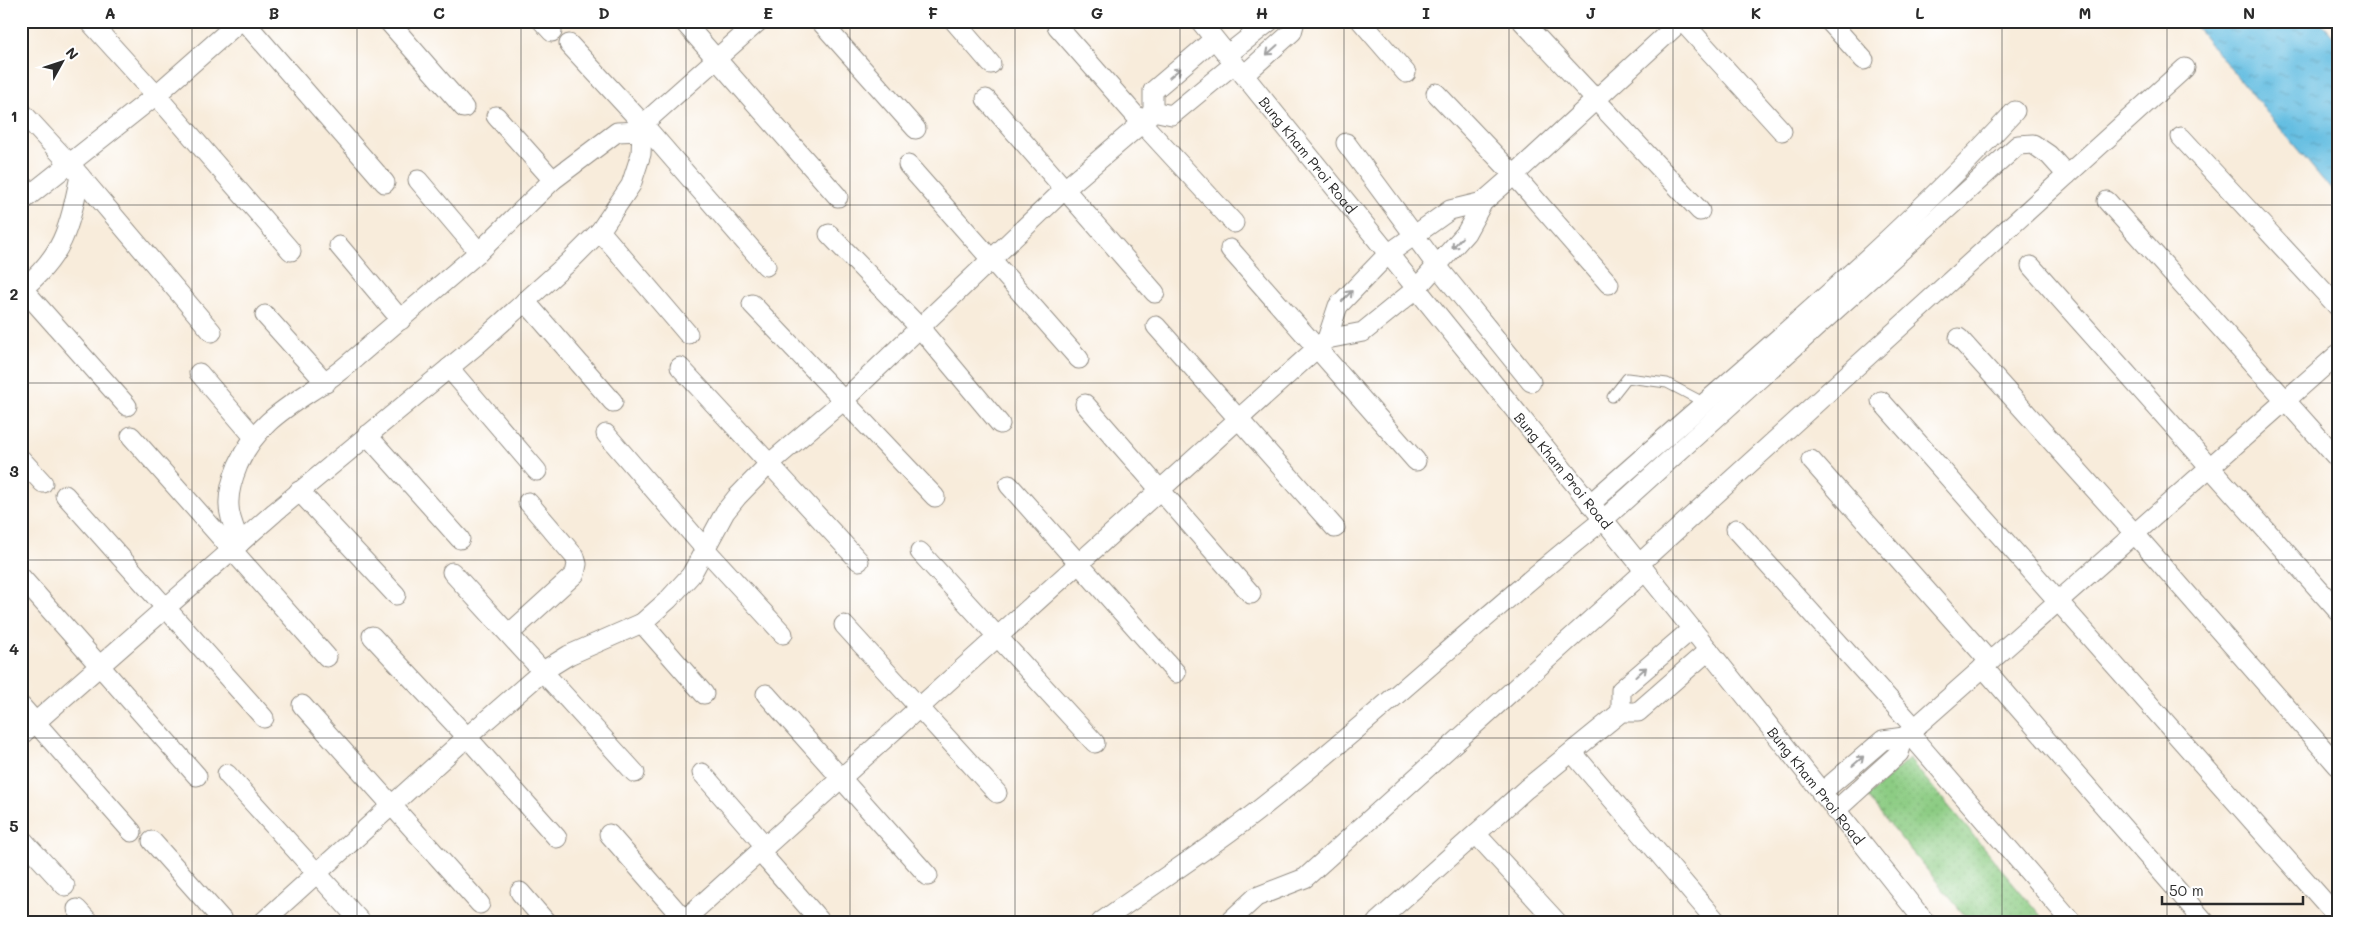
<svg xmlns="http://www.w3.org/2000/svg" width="2359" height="943" font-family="Mali,sans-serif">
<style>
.grass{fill:url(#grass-dots);stroke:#5c7c57}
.water{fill:url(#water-ripples);stroke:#477486}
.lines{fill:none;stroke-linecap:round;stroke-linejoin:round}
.service-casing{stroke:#928c83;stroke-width:11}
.minor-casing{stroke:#928c83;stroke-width:21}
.service{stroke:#fff;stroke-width:9}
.minor{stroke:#fff;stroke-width:19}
.oneway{stroke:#a0a0a0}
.grid{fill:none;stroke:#2b2b2b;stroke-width:1;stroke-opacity:0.55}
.labels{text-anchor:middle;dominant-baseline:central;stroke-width:4;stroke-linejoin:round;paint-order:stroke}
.street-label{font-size:14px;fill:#2b2b2b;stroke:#fff}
.neatline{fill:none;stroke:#2b2b2b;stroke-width:2}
.grid-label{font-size:16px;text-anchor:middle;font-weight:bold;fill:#2b2b2b}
</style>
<defs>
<pattern id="grass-dots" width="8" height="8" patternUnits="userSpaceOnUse" patternTransform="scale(1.25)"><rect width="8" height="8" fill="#8ccc83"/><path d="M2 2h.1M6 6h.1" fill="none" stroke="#79af71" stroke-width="1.8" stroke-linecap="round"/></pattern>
<pattern id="water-ripples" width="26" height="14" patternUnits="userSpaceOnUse" patternTransform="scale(1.25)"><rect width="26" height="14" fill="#63bde1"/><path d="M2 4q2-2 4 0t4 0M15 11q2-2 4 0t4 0" fill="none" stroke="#529ab7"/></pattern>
</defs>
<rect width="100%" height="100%" fill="#fff"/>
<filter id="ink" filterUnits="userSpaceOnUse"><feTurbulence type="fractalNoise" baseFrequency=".02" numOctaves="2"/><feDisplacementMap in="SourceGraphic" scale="10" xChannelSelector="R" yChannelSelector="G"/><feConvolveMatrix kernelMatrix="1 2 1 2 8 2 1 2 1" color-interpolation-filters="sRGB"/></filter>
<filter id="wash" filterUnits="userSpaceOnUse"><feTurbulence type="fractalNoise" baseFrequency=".0096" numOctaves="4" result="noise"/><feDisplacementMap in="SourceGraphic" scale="20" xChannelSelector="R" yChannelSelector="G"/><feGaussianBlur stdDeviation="1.12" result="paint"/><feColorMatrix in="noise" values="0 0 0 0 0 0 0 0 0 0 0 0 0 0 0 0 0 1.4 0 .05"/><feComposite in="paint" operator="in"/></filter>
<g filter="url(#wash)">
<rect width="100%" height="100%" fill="#f8ecdb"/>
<path class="grass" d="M1909,759L2046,922H1970L1867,797Z"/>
<path class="water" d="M2191,21H2320L2338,42V198Z"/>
</g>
<g filter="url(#ink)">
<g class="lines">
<g class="service-casing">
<path id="service" d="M1612,397L1627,378L1667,383L1705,403"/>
</g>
<g class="minor-casing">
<g id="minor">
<path d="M89,21L156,95L291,251"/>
<path d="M244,21L385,183"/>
<path d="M388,21L464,108"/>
<path d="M542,21L552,32"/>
<path d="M683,21L838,197"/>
<path d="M820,21L916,129"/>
<path d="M954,21L991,64"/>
<path id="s1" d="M1200,21L1692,629L1925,922"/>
<path d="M1361,21L1406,73"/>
<path d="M1522,21L1700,211"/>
<path d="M1682,21L1782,131"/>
<path d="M1829,21L1864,60"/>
<path d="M1057,26L1142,123L1234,223"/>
<path d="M569,44L643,124L766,266"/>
<path d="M1227,55L1270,21"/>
<path d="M1244,75L1292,32L1295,21"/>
<path d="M1436,93L1514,175L1609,284"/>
<path d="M986,99L1155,293"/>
<path d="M21,111L69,163L212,332"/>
<path d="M1153,111L1172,115L1234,64"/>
<path d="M496,116L553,180"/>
<path d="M2181,137L2338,307"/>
<path d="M1346,143L1437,266L1531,382"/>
<path d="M908,165L1079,359"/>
<path d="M418,180L479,252"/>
<path d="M2107,201L2338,459"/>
<path d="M21,202L156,95L240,21"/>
<path d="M600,231L688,334"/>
<path d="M829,234L920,328L1000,424"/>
<path d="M339,246L401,320"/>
<path d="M1230,249L1416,461"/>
<path d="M2031,266L2338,611"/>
<path d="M23,289L127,406"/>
<path d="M21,290C64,255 69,228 80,176"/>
<path d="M525,301L613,402"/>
<path d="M752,304L935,497"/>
<path d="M265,315L326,383"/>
<path d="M1156,326L1335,528"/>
<path d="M1959,338L2134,533L2338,766"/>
<path d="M1327,339L1363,332L1416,289L1466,233L1483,202L1514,175L1681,21"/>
<path d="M680,367L859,561"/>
<path d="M449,368L537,471"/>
<path d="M199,373L254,437"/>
<path d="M1881,401L2335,914"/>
<path d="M1085,404L1251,594"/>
<path d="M606,434L706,550L783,634"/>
<path d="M367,435L460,539"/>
<path d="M131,436L327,657"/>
<path d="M21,459L43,483"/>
<path d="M1811,460L1989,661"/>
<path d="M1009,485L1176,673"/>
<path d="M299,491L396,595"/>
<path d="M65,495L264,718"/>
<path d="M1590,504C1734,375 1885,253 2015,111"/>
<path d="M1736,529L1915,728"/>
<path d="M240,543C236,532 229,518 229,506C228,492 233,477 238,465C262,411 306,400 347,365L479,252L553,180L617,132L642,131L643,124L759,21"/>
<path d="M920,552L1095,743"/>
<path d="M1639,564L2067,175"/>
<path d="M452,572L635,773"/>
<path d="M21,577L197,776"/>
<path d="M642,623L704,694"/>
<path d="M844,625L997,793"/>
<path d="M510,633L575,574L577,564L575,557L528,502"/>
<path d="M372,636L467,737L557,838"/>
<path d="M1983,667L2205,922"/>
<path d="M766,694L928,876"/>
<path d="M302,705L480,904"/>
<path d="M21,706L132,832"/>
<path d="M1621,712V690L1692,629"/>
<path d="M1909,733L2072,922"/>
<path d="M21,735L275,512L478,344L569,262L600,231L631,185L641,154L642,131"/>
<path d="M1572,752L1717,922"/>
<path d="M702,773L766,847"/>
<path d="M227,774L361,922"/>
<path d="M1821,793L1883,740L1904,737"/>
<path d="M1835,811L1899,753L1904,737L1909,733L2338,354"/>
<path d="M609,834L686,922"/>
<path d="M1476,834L1557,922"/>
<path d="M21,838L65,886"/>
<path d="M152,841L224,922"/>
<path d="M760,852L821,922"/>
<path d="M520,892L546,922"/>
<path d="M77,909L89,922"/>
<path d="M263,922L467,737L543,671L569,655L642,623L668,600L691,575L725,512L737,497L769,464L844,400L1065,189L1142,123L1153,111V91L1214,39"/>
<path d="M682,922L1327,339L1338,306L1388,254L1450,210L1483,202"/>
<path d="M1101,922C1152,885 1206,851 1256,812C1375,719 1484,614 1603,520L2018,145L2033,144L2049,155L2067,175L2185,68"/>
<path d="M1229,922L1256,897L1305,878L1645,571"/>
<path d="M1377,922L1526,789L1621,712H1638L1709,650"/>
</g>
</g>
<use href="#service" class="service"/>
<use href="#minor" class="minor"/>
</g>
<defs><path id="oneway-shaft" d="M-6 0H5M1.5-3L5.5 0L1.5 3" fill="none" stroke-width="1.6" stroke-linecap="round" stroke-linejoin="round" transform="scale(1.25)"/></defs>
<g class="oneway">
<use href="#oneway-shaft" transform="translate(1272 50) rotate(138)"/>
<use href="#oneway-shaft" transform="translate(1175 73) rotate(-40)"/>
<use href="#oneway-shaft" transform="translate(1457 243) rotate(132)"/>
<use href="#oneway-shaft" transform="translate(1347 296) rotate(-46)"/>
<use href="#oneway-shaft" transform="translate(1641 672) rotate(-42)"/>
<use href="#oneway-shaft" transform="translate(1858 761) rotate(-41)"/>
</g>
</g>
<path class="grid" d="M192,21V922M357,21V922M521,21V922M686,21V922M850,21V922M1015,21V922M1180,21V922M1344,21V922M1509,21V922M1673,21V922M1838,21V922M2002,21V922M2167,21V922M21,205H2338M21,383H2338M21,560H2338M21,738H2338"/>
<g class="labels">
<g class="street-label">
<text stroke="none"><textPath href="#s1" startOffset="172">Bung Kham Proi Road</textPath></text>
<text stroke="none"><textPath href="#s1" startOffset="578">Bung Kham Proi Road</textPath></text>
<text stroke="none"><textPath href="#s1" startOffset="982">Bung Kham Proi Road</textPath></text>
</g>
</g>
<rect width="2359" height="943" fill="none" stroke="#fff" stroke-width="55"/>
<g transform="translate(62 62) rotate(50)" stroke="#ffffff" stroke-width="4" paint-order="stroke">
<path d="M0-4L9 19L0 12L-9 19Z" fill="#2b2b2b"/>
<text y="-8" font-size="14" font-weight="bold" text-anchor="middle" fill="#2b2b2b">N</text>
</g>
<path d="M2162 896v8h141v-8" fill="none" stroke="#2b2b2b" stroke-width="2.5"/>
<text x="2169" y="896" font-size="15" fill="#2b2b2b" stroke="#ffffff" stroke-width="4" paint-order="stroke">50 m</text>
<rect x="28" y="28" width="2304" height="888" class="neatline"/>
<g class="grid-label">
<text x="110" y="19">A</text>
<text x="274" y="19">B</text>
<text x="439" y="19">C</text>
<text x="604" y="19">D</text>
<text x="768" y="19">E</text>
<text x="933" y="19">F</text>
<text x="1097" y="19">G</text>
<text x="1262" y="19">H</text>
<text x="1426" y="19">I</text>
<text x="1591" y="19">J</text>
<text x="1756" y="19">K</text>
<text x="1920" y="19">L</text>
<text x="2085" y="19">M</text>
<text x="2249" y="19">N</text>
<text x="14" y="122">1</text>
<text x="14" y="300">2</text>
<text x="14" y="477">3</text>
<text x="14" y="655">4</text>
<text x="14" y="832">5</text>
</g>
</svg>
